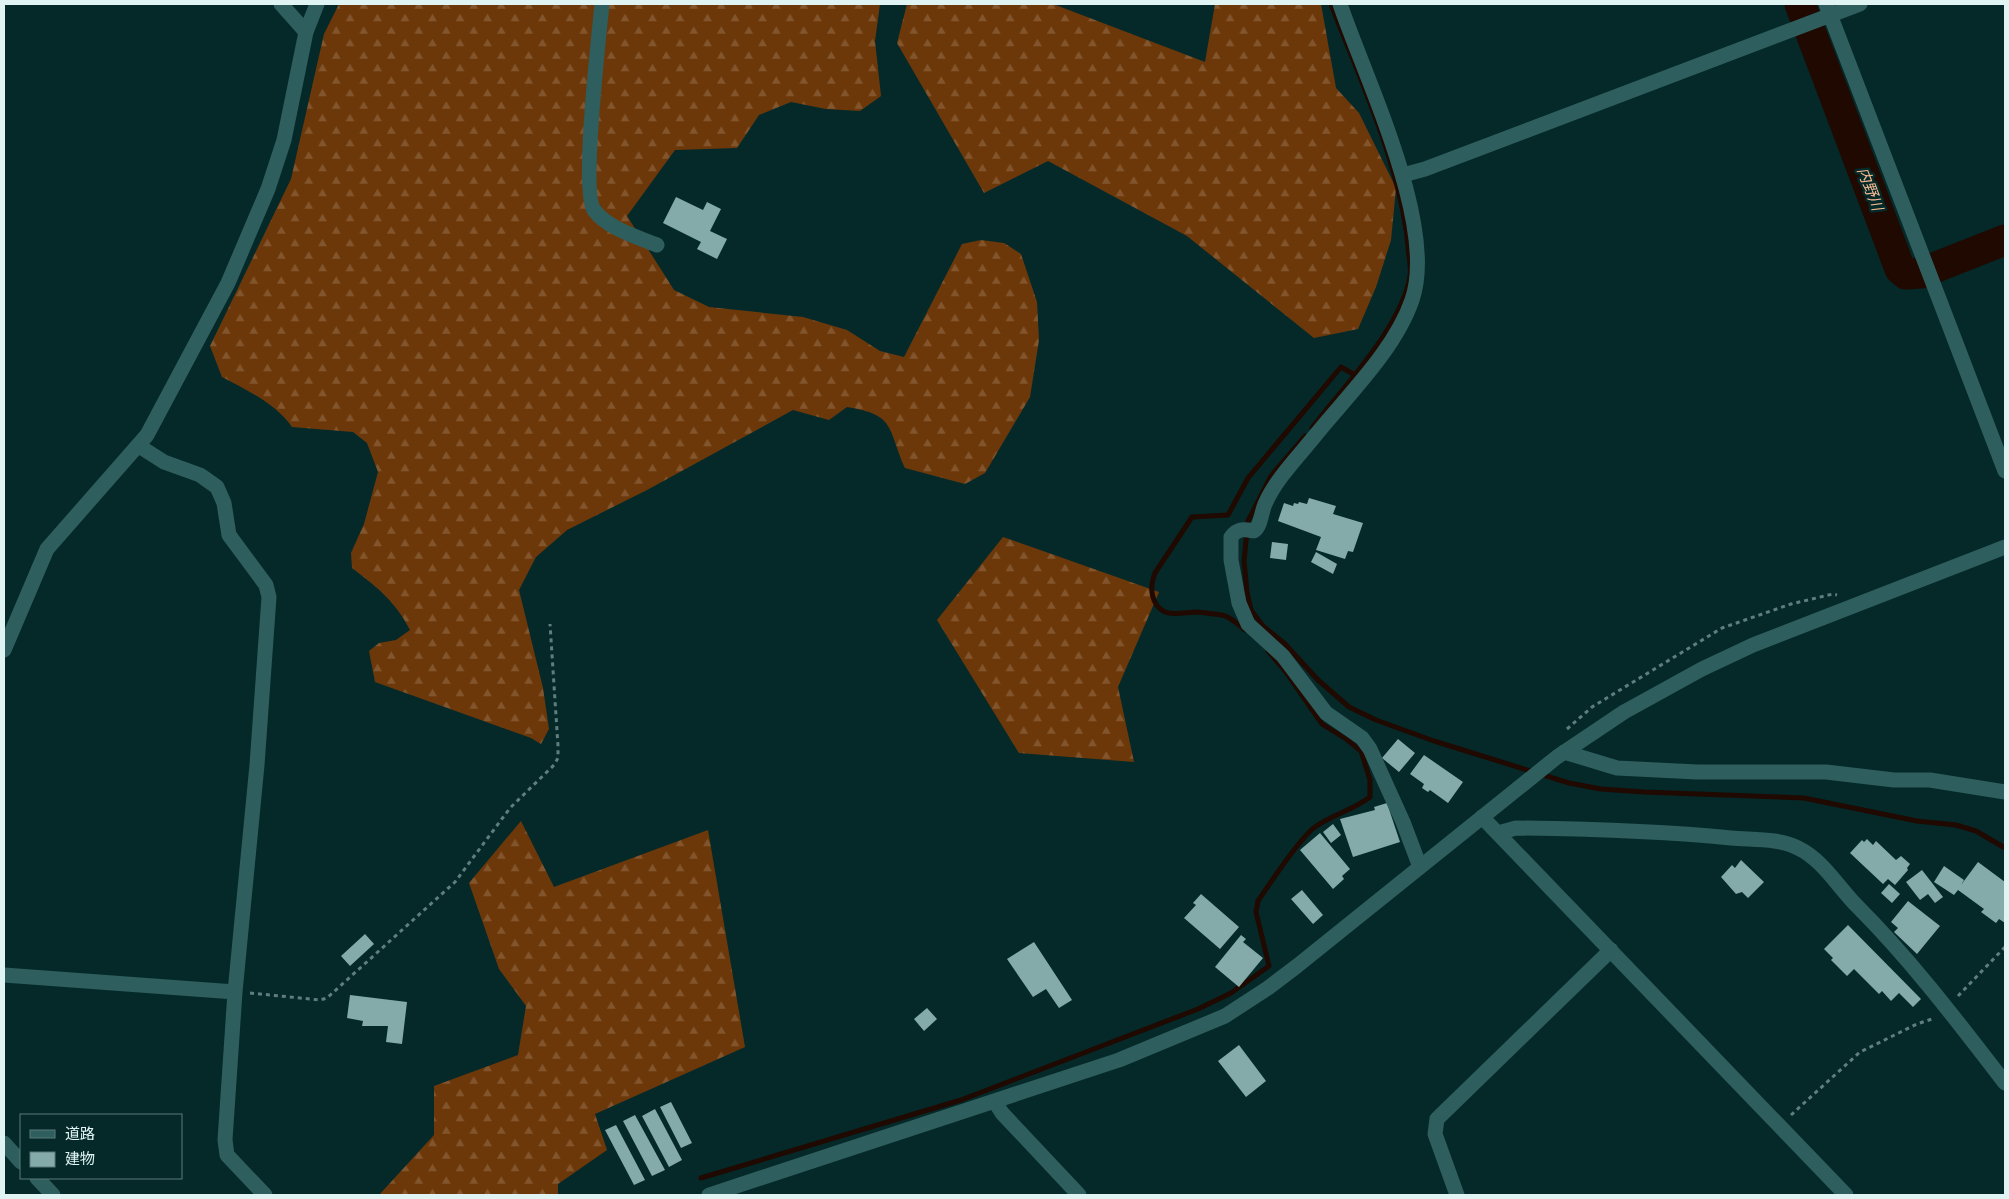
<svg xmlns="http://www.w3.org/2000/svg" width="2009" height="1199" font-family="Cabin,'Noto Sans JP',sans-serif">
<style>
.forest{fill:url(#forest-firs)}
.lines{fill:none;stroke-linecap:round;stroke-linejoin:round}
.stream{stroke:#1f0900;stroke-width:5}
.river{stroke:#1f0900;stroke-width:31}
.building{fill:#85aaaa}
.path{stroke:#617e7e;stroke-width:3;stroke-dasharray:4 4;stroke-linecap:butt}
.minor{stroke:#2e5e5e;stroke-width:15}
.tertiary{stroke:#2e5e5e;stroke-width:15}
.labels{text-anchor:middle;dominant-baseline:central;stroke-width:5;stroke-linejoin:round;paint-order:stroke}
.water-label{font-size:15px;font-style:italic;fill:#f8bc93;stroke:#052929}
</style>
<defs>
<pattern id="forest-firs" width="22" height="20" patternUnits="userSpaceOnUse" patternTransform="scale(1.25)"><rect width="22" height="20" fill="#6d3809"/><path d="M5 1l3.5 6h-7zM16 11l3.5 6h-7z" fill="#82552d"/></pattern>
</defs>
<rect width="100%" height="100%" fill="#052929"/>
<path class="forest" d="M339,4H880L875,41L881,96L860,111L826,109L791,102L759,115L737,148L675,150L627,216L674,290L709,307L803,317L847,330L880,351L904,357L962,244L981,240L1004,243L1021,254L1037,302L1039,340L1030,397L985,473L965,484L905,468C887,427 896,415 847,407L829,420L793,410L647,490L567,530L536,557L519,590L543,688L549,729L541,744L531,738L375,682L369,651L379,643L396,640L410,630C396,602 377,587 352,568L351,553L364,524L378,472L367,443L353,432L292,427C275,403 248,391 222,377L210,346L291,179L324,34Z
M907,4H1053L1205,62L1215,4H1321L1336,88L1359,113L1396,188L1391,240L1376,287L1358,329L1314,338L1187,236L1048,161L984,193L897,43Z
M1003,537L1159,592L1118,687L1134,762L1019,753L937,620Z
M521,821L554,887L708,830L745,1047L595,1114L607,1150L558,1184V1195H379L434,1135V1086L518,1055L526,1006L499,969L469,883Z"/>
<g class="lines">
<path class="stream" d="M1312,428C1343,387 1402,327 1410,276C1412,267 1408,255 1408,246C1400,164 1360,80 1331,4
M1305,436L1271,476L1248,521L1244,561L1247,592L1251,610L1263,626L1285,644L1318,680L1349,707L1376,720L1434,741L1569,783L1601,789L1644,792L1804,798L1917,821L1956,825L1976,831L2005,848
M1245,630C1238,624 1231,617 1222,615C1214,614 1206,613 1198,612C1181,612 1162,620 1154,600C1150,591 1152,581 1155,573L1192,517L1228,515L1248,478L1341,367L1355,375
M701,1178L961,1100L1198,1009L1231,993L1269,966L1256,912L1258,901C1268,886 1302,836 1315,827C1332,815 1353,810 1370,797V780L1361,751L1346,739L1322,724L1286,672L1268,651"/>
<path class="river" d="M1800,4L1900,269L1906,274L1921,273L2005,240"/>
</g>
<path class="building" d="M676,197L703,210L707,202L721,209L710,231L727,239L717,259L697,249L701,242L663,223Z
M1309,498L1336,506L1333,514L1363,523L1353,552L1348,551L1345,559L1316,550L1321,537L1278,521L1284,503L1293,506L1294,503L1298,504L1299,502L1307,504Z
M1272,542L1288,544L1286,560L1270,558Z
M1316,552L1337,564L1333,574L1311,562Z
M1398,739L1415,753L1399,772L1382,758Z
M1424,755L1463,782L1448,803L1430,790L1428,792L1422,788L1424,784L1410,774Z
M1387,803L1400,842L1353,857L1340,819L1375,810L1374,807Z
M1333,824L1341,835L1331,843L1323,832Z
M1320,833L1350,869L1342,876L1344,879L1333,889L1300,850Z
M1867,839L1873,845L1876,841L1896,860L1901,856L1910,864L1907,868L1908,870L1895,885L1888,879L1883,884L1850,853L1862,840L1864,842Z
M1741,860L1764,882L1748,898L1742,892L1736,894L1721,877L1732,865L1735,868Z
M1978,862L2005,882V923L1999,919L1996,923L1981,912L1984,909L1958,890L1954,895L1934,882L1944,866L1964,880L1961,885Z
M1922,870L1943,897L1935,903L1928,894L1920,900L1906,882Z
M1889,884L1900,894L1892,903L1881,893Z
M1302,890L1323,915L1313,924L1291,899Z
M1201,894L1239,927L1220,949L1184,918L1196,905L1193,903Z
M1908,901L1940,926L1917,954L1894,932L1898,928L1891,922Z
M1848,925L1921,999L1913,1007L1899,993L1891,1001L1882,991L1879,994L1854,969L1847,976L1831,960L1833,958L1824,949Z
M365,934L374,944L350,966L341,956Z
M1241,935L1246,939L1243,942L1263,958L1239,987L1215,967Z
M1034,942L1072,1000L1059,1008L1046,989L1033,997L1007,959Z
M350,995L407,1002L402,1044L386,1042L388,1026H362L363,1021L347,1018Z
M927,1008L937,1019L924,1031L914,1019Z
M1239,1045L1266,1081L1246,1097L1218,1061Z
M671,1102L692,1143L681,1148L660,1107Z
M655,1109L682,1160L669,1167L642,1116Z
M635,1115L665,1170L652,1176L623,1121Z
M616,1125L645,1180L634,1185L605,1130Z"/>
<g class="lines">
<path class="path" d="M1567,729L1592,707L1722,628L1791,604L1833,594L1837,595
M250,993L320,1000L327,998L455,882L510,808L554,765L558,758V746L550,624
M1958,996L2005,947
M1791,1115L1860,1052L1917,1024L1935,1018"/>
<path class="minor" d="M281,4L306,32
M602,4C599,35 581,192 594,210C607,228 637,237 657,245
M1340,4C1365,78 1438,226 1412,300C1395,350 1347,396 1314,437C1297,458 1276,479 1265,504C1261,513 1261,526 1254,531C1244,529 1238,528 1231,537V560L1236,587L1239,603L1248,624L1283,656L1326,713L1362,738L1370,749L1403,822L1420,867
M1826,4L2005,471
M1403,175L1425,169L1860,4
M139,446L164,462L200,475L217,487L224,503L229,535L266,585L269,597L257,765L235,992L225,1140L227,1155L265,1195
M4,650L47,549L147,435L228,283L268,189L284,140L306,32L317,4
M1564,752L1617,768L1697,772H1826L1894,780H1930L2005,792
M1482,817L1846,1195
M1498,833L1516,828C1588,829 1660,831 1731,838C1753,840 1779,838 1798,848C1823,860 1838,887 1857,906C1911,960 1958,1022 2005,1083
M4,975L235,992
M995,1102L1002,1113L1079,1195
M4,1143L21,1162
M37,1178L53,1195
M1457,1195L1435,1134L1437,1119L1611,950"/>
<path class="tertiary" d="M709,1195L1119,1060L1225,1016L1268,988L1297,966L1557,757L1624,712L1702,669L1753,645L2005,547"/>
</g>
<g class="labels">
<g class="water-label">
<text transform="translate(1870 189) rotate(69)">内野川</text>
</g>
</g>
<rect width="2009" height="1199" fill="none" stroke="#e1f4f4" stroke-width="10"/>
<rect x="20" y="1114" width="162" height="65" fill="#052929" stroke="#5d7a7a"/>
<rect x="30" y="1130" width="25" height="8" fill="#2e5e5e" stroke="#5d7a7a"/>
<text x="65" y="1139" font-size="15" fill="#e1f4f4">道路</text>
<rect x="30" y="1152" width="25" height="15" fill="#85aaaa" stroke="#5d7a7a"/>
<text x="65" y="1164" font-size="15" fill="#e1f4f4">建物</text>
</svg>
